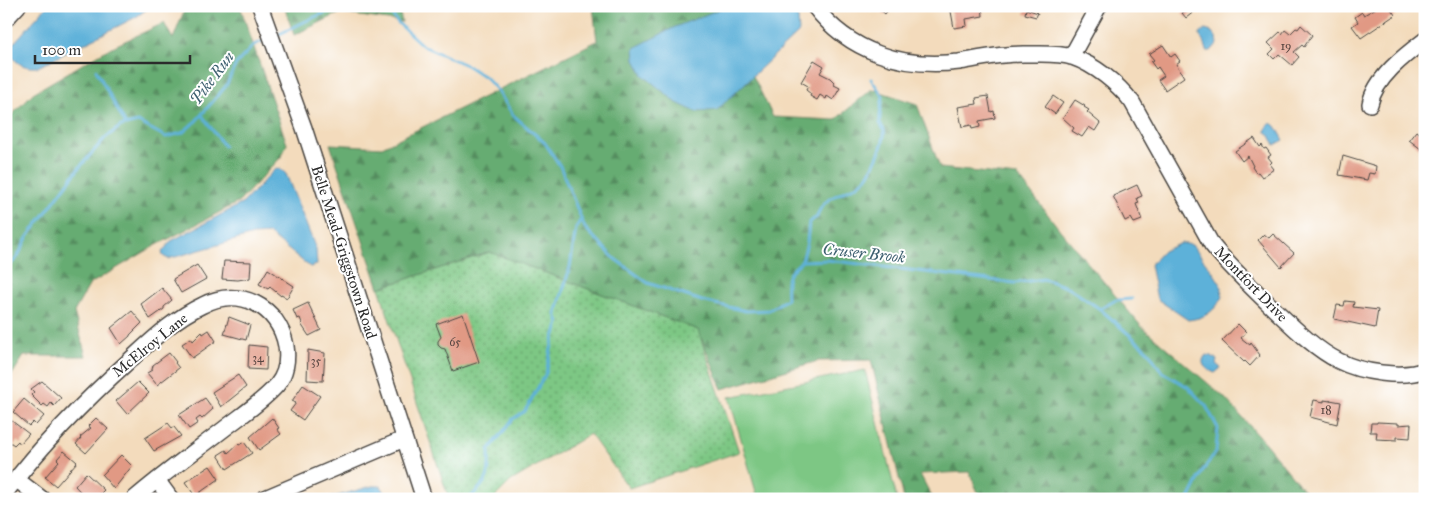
<svg xmlns="http://www.w3.org/2000/svg" width="1431" height="505" font-family="'IM FELL Great Primer',serif">
<style>
.grass{fill:url(#grass-dots);stroke:#547958}
.forest{fill:url(#forest-firs);stroke:#486c4e}
.park{fill:#7dc784;stroke:#547958}
.water{fill:#5db1d9;stroke:#446e82}
.lines{fill:none;stroke-linecap:round;stroke-linejoin:round}
.stream{stroke:#5db1d9;stroke-width:3}
.building{fill:#e19984}
.minor-casing{stroke:#494541;stroke-width:18}
.minor{stroke:#fff;stroke-width:15}
.labels{text-anchor:middle;dominant-baseline:central;stroke-width:4;stroke-linejoin:round;paint-order:stroke}
.number-label{font-size:12px;fill:#584641}
.street-label{font-size:15px;fill:#2b2b2b;stroke:#fff}
.water-label{font-size:16px;font-style:italic;fill:#3f6171;stroke:#fff}
</style>
<defs>
<pattern id="grass-dots" width="8" height="8" patternUnits="userSpaceOnUse" patternTransform="scale(1.25)"><rect width="8" height="8" fill="#7dc784"/><path d="M2 2h.1M6 6h.1" fill="none" stroke="#67a26c" stroke-width="1.8" stroke-linecap="round"/></pattern>
<pattern id="forest-firs" width="22" height="20" patternUnits="userSpaceOnUse" patternTransform="scale(1.25)"><rect width="22" height="20" fill="#66ac72"/><path d="M5 1l3.5 6h-7zM16 11l3.5 6h-7z" fill="#548c5e"/></pattern>
</defs>
<rect width="100%" height="100%" fill="#fff"/>
<filter id="ink" filterUnits="userSpaceOnUse"><feTurbulence type="fractalNoise" baseFrequency=".02" numOctaves="2"/><feDisplacementMap in="SourceGraphic" scale="10" xChannelSelector="R" yChannelSelector="G"/><feConvolveMatrix kernelMatrix="1 2 1 2 8 2 1 2 1" color-interpolation-filters="sRGB"/></filter>
<filter id="wash" filterUnits="userSpaceOnUse"><feTurbulence type="fractalNoise" baseFrequency=".0096" numOctaves="4" result="noise"/><feDisplacementMap in="SourceGraphic" scale="20" xChannelSelector="R" yChannelSelector="G"/><feGaussianBlur stdDeviation="1.12" result="paint"/><feColorMatrix in="noise" values="0 0 0 0 0 0 0 0 0 0 0 0 0 0 0 0 0 1.4 0 .05"/><feComposite in="paint" operator="in"/></filter>
<g filter="url(#wash)">
<rect width="100%" height="100%" fill="#f3dbbc"/>
<path class="grass" d="M490,252L698,330L739,452L629,488L590,434L511,481L493,499H449L379,288Z"/>
<path class="forest" d="M186,6H240L287,144L282,156L239,202L153,247L90,284L74,312L86,356H24L6,384V121L33,93L110,48L164,23L173,39Z
M284,6H398L402,22L340,13L294,35Z
M593,6H719L773,117L835,120L872,89L917,104L940,168L1018,176L1060,230L1141,326L1224,397L1265,443L1311,499H981L969,472L920,474L933,499H904L871,360L818,361L722,389L698,330L490,252L379,288L330,144L382,147L597,41Z"/>
<path class="park" d="M865,370L897,499H758L729,397Z"/>
<path class="water" d="M47,6H151L136,17L38,67C25,68 18,65 10,54L13,44Z
M727,6H785L798,18L799,32L717,110L696,112L677,103L643,75L635,60L634,48L675,27Z
M1205,30L1212,32L1216,37L1217,44L1211,51H1207L1204,41L1200,37V33Z
M1270,123L1276,126L1284,140L1275,145L1269,134L1265,131Z
M275,169H281L286,174L316,249L317,265L310,267L269,234L253,235L168,259L163,256L162,252L171,241L243,203Z
M1181,243L1192,245L1213,272L1220,283L1223,297C1213,312 1206,318 1188,320L1157,299L1150,265L1163,251Z
M1206,355L1212,356L1217,360L1216,364L1221,368L1215,373C1207,370 1198,364 1206,355Z
M372,486H381L388,497L387,499H327Z"/>
<g class="lines">
<path class="stream" d="M386,6L398,23L423,46L468,66L485,77L498,91L513,115L545,143L560,166L585,228L615,259L648,283L702,301L746,311L769,310L787,299C786,277 785,275 802,261L827,260L1015,283L1044,279L1069,288L1100,309L1148,351L1162,372L1188,387L1206,406L1218,428L1216,451L1204,469L1189,499
M275,36C302,24 327,7 357,6
M96,70L126,125
M202,115L224,146
M802,261L807,243L809,222L817,217C824,190 855,195 869,174C874,165 886,141 884,130C883,128 881,126 880,123C879,115 882,104 883,96L871,79
M6,269L17,258L27,238L79,168L105,138L121,126L138,122L166,137L182,133L196,121L226,86L236,64L254,45L267,39
M1100,309L1116,300L1132,299
M469,499C489,479 490,478 489,450L513,419L525,411L546,373L553,340L559,323L556,314L570,267L576,228L581,219"/>
</g>
<g id="blocks">
<path class="building" d="M876,6H891L885,14Z
M950,6H982L983,16L966,19L967,26L954,28Z
M1375,6H1389L1395,15L1361,38L1352,26L1358,22L1355,17L1362,12L1364,15L1376,8Z
M1192,7L1195,11L1186,18L1182,13Z
M1026,9L1038,13L1036,17L1025,14Z
M1301,25L1312,35L1304,47L1302,45L1294,52L1299,57L1292,65L1279,54L1274,59L1269,54L1274,49L1268,43L1280,32L1282,34L1285,30L1290,34L1296,28L1298,29Z
M1163,45L1171,57L1175,54L1180,61L1176,64L1184,77L1165,90L1158,80L1164,76L1158,67L1156,69L1151,62L1154,60L1149,54Z
M814,60L824,66L820,73L830,78L835,83L834,85L840,88L833,100L827,96L826,99L820,95L817,100L810,96L811,94L806,90L808,86L801,82Z
M988,96L991,112L994,111L995,118L979,121L980,127L972,129L971,125L962,127L958,107L977,104L976,98Z
M1053,96L1063,103L1055,114L1045,107Z
M1075,100L1085,106L1084,107L1089,110L1087,112L1100,123L1095,131L1089,127L1082,137L1072,131L1074,128L1063,118Z
M1416,131L1422,135L1425,131V152L1409,140Z
M1254,138L1260,147L1262,145L1264,149L1266,148L1271,155L1268,157L1272,162L1270,164L1274,169L1262,177L1258,172L1256,173L1252,167L1253,166L1248,156L1242,161L1235,151Z
M1343,156L1376,166L1375,174L1369,173L1367,180L1339,175Z
M1137,185L1142,196L1137,198L1139,203L1136,204L1142,220L1134,223L1131,218L1125,221L1113,196Z
M1264,234L1269,238L1273,234L1294,253L1281,267L1258,240Z
M224,261L251,262L250,278L238,280L222,279Z
M197,265L206,279L181,293L173,279Z
M268,269L294,286L287,298L281,295V296L270,287L268,289L259,284Z
M162,288L172,300L164,307V309L150,319L141,304Z
M1345,301L1354,302L1353,307L1378,310L1375,328L1334,319L1337,305L1344,306Z
M308,303L321,330L309,336L301,324L302,323L300,318L297,319L293,310Z
M132,311L142,323L130,335V336L121,344L111,328Z
M463,314L479,362L453,371L445,349L441,348L438,345V341L441,337L436,324Z
M229,317L250,325L246,340L224,334Z
M1238,324L1246,332L1241,338L1250,345L1251,343L1260,355L1250,366L1245,361L1244,362L1222,341Z
M209,330L216,341L192,358L182,344L191,338L193,341L202,332L203,334Z
M249,345L267,347L266,370L248,369Z
M308,350L325,353L323,381L307,380Z
M169,353L176,362L175,363L179,368L157,385L147,373L152,370L153,365Z
M238,375L246,387L221,407L212,392Z
M42,381L61,398L54,406L51,403L48,407L44,404L42,406L31,395L34,392L31,389Z
M138,382L149,393L127,414L116,401Z
M303,385L320,396L303,420L290,411L296,403L292,401Z
M205,398L213,409L202,419L200,417L196,420L198,423L189,429L179,415Z
M24,399L44,416L36,425L33,422L29,426L13,412Z
M1314,400L1324,402V400L1330,401V400L1341,402L1337,424L1310,417Z
M8,418L29,434L20,444L18,441L14,445L6,439V419Z
M96,418L108,429L86,453L76,444L81,438L80,437L91,428L88,426Z
M272,418L279,428L277,429L281,434L259,450L250,437Z
M1377,422L1398,423V425L1411,424L1410,438L1397,437V440L1376,439L1377,432H1370L1371,423H1377Z
M168,423L172,428L174,427L181,436L154,451L145,438Z
M244,442L252,453L227,469L218,455L226,450L228,453L238,444L239,445Z
M64,451L77,462L56,486L45,477L59,461L57,459Z
M121,455L132,466L114,489L102,475Z
M210,466L219,479L195,496L185,482Z
M86,473L104,490L95,499H87L75,486Z"/>
</g>
</g>
<g filter="url(#ink)">
<use href="#blocks" fill-opacity="0" stroke="#494541" stroke-width="1"/>
<g class="lines">
<g class="minor-casing">
<path id="minor" d="M260,6L304,128L424,499
M814,6C849,52 903,69 959,62C983,58 1006,53 1030,54C1044,54 1059,53 1072,57C1095,65 1117,83 1132,102L1212,245C1231,268 1252,288 1273,308C1292,326 1315,349 1339,361C1360,372 1402,379 1425,370
M6,19L18,6
M1071,57L1099,6
M1370,104C1375,78 1405,55 1425,40
M16,479L42,499
M157,480L171,499
M6,492C44,442 83,402 130,360C153,339 175,318 203,305C239,286 279,306 286,346C288,359 286,374 277,385C262,402 242,415 224,429C194,452 163,474 134,499
M263,499L404,439"/>
</g>
<use href="#minor" class="minor"/>
</g>
</g>
<g class="labels">
<g class="number-label">
<text x="1286" y="46">19</text>
<text x="455" y="342">65</text>
<text x="258" y="358">34</text>
<text x="316" y="361">35</text>
<text x="1326" y="410">18</text>
</g>
<g class="street-label">
<text transform="translate(344 252) rotate(72)">Belle Mead-Griggstown Road</text>
<text transform="translate(1251 284) rotate(46)">Montfort Drive</text>
<text transform="translate(150 345) rotate(-39)">McElroy Lane</text>
</g>
<g class="water-label">
<text transform="translate(212 78) rotate(-53)">Pike Run</text>
<text transform="translate(864 253) rotate(6)">Cruser Brook</text>
</g>
</g>
<rect width="1431" height="505" fill="none" stroke="#fff" stroke-width="25"/>
<path d="M35 55v8h155v-8" fill="none" stroke="#2b2b2b" stroke-width="2.5"/>
<text x="42" y="55" font-size="15" fill="#2b2b2b" stroke="#ffffff" stroke-width="4" paint-order="stroke">100 m</text>
</svg>
